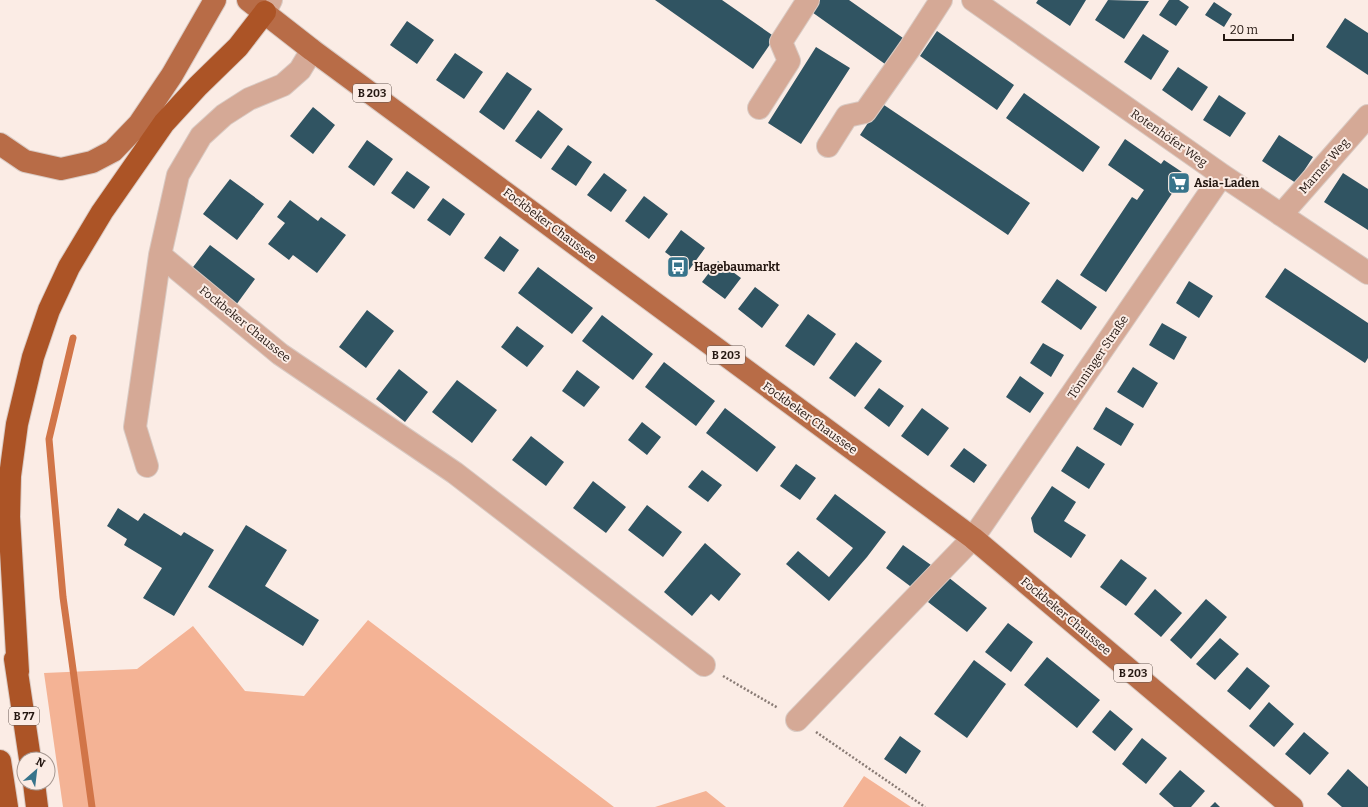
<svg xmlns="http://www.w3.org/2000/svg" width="1368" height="807" font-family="Bitter,serif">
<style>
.green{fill:#f4b395}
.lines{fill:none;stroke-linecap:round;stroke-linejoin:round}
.stream{stroke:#d17548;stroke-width:7}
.building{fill:#305462}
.minor-casing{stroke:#d9cac3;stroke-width:24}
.major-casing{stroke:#d9cac3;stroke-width:24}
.highway-casing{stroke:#d9cac3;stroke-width:24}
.path{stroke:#897b75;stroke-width:2.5;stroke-dasharray:2 2;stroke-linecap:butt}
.minor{stroke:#d5a996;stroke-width:22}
.major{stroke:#b86c47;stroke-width:22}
.highway{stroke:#ac5426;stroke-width:22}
.labels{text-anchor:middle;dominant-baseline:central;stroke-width:4;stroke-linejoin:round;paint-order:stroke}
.shield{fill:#fbece5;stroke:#645751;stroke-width:1}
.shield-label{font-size:11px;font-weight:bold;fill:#241711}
.street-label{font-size:12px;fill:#241711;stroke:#fbece5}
.poi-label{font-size:12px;font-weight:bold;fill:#241711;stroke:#fbece5;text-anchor:start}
</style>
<rect width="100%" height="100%" fill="#fbece5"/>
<path class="green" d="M368,620L614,807H63L44,673L137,669L193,626L245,691L304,696Z
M864,776L911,807H843Z
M706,791L726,807H655Z"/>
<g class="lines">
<path class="stream" d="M73,338L49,439L63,597L92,807"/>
</g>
<path class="building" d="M655,0H722L775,37L753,69Z
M816,0H849L903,38L885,64L809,10Z
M1038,0H1086L1070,26L1036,3Z
M1108,0L1149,1L1124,39L1095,20Z
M1169,0H1179L1189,7L1176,26L1159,15Z
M1214,2L1232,14L1224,27L1205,15Z
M1345,18L1368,33V75L1326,47Z
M407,21L434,40L417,64L390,45Z
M937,31L1014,85L997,110L920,56Z
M1143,34L1169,51L1151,80L1124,62Z
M816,47L850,68L801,144L768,123Z
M455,53L483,72L464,99L436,80Z
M1178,67L1208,87L1192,111L1162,90Z
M507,72L532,89L504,130L479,112Z
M1024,93L1100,147L1083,172L1006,118Z
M1219,95L1246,113L1230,137L1203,120Z
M881,103L1030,203L1008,235L860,135Z
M313,107L335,125L313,154L290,136Z
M538,110L563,129L541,159L515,141Z
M1279,135L1313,157L1296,183L1262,161Z
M1125,139L1161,164L1164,160L1185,174L1106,292L1080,275L1132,197L1137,200L1144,190L1108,165Z
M367,140L393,159L374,186L348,167Z
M568,145L592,162L576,186L551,169Z
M407,171L430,187L414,209L391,193Z
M604,173L627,190L611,212L587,195Z
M1343,173L1368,189V230L1324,202Z
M230,179L264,204L237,240L203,214Z
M644,196L668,214L649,239L625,221Z
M443,198L465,214L450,236L427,220Z
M290,200L318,221L321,217L346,235L317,273L293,255L289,260L268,244L285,223L277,217Z
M681,230L705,248L689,270L665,252Z
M500,236L519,250L504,272L484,258Z
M210,245L255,279L236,305L190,271Z
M718,261L741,278L725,299L702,282Z
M538,267L593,308L572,334L518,293Z
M1285,268L1368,323V358L1365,363L1265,297Z
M1057,279L1097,307L1081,330L1041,302Z
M1189,281L1213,296L1199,318L1176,303Z
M755,287L779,305L762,328L738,309Z
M367,310L394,331L366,368L339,347Z
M808,314L836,334L814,366L785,346Z
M602,315L653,354L633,380L582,341Z
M1162,323L1187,337L1174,360L1149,345Z
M517,326L544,346L527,367L501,347Z
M856,342L882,361L855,397L829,378Z
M1043,343L1064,355L1051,377L1030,363Z
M664,362L715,401L696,426L645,387Z
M1133,367L1158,383L1143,408L1117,392Z
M399,369L428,392L405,422L376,399Z
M577,370L600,387L584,407L562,391Z
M1020,376L1044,393L1030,413L1006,397Z
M457,380L497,410L472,443L432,412Z
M879,388L904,406L889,427L864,408Z
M1106,407L1134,424L1121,446L1093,429Z
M725,408L776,447L757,472L706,433Z
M922,408L949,428L928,456L901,436Z
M642,422L661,437L647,455L628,440Z
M531,436L564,462L546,486L512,460Z
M1077,446L1105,464L1089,489L1061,471Z
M964,448L987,465L974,483L950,466Z
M796,464L816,478L800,500L780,486Z
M702,470L722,485L708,502L688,487Z
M593,481L626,507L606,533L573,508Z
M1052,486L1076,502L1064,521L1086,535L1071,558L1034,532L1031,518Z
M835,494L886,532L867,557L829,601L786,564L798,551L829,577L853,548L816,519Z
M647,505L682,532L663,557L628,530Z
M118,508L138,521L144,513L181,536L184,532L214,550L174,616L143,598L162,568L124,545L127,539L107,526Z
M246,525L287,550L265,586L319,620L303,646L208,587Z
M705,543L741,574L719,601L711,594L692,616L664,592Z
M903,545L931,565L914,589L886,568Z
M1121,559L1147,578L1126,606L1100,587Z
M948,577L987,608L967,632L928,602Z
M1155,589L1182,613L1161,637L1134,614Z
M1206,599L1227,617L1191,659L1170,640Z
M1008,623L1033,642L1011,672L985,652Z
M1220,638L1239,654L1215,680L1196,664Z
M1047,657L1100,700L1077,728L1024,685Z
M974,660L1006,684L967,738L934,714Z
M1247,667L1270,686L1250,710L1227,691Z
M1269,702L1294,724L1274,747L1249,726Z
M1110,710L1133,729L1115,751L1092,732Z
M1304,732L1329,753L1310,775L1285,754Z
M900,736L921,751L906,774L884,759Z
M1142,738L1167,758L1146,784L1122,764Z
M1348,769L1368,787V807H1342L1327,794Z
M1180,770L1205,791L1191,807H1174L1159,794Z
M1215,802L1220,807H1210Z"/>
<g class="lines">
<g class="minor-casing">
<path id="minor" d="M973,0L1222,175L1368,273
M265,12L271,0
M312,50L300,70L283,85L249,99L224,115L201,136L178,175L160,255L280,354L455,473L704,665
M759,108L789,61L781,42L808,0
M828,146L847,116L865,112L910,48L941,0
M1281,215L1368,116
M147,466L135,427L160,255
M797,720L973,538L1222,175"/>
</g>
<g class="major-casing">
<path id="major" d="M248,0L312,50L973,538L1292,807
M0,144L25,161L61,169L92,162L113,151L139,124L172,75L215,0"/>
</g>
<g class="highway-casing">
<path id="highway" d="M15,659L30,759
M18,672L9,517L10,476L17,424L33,357L49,310L69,267L102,212L164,123L198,86L238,47L265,12
M0,761L7,807
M34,783L37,807"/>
</g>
<path class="path" d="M723,676L778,708
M816,732L925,807"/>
<use href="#minor" class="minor"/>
<use href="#major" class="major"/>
<use href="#highway" class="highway"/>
</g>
<defs>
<g id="supermarket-square" transform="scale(1.15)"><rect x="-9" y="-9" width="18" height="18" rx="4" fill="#37748b" stroke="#fbece5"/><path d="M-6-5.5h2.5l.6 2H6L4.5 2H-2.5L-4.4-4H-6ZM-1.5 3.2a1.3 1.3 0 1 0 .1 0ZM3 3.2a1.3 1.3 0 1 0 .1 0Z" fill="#fff"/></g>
<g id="bus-square" transform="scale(1.15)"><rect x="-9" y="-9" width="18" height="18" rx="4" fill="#37748b" stroke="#fbece5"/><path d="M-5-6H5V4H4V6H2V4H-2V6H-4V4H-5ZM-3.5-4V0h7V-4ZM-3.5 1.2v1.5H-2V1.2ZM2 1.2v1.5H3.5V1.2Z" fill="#fff"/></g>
</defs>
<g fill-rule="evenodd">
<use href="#supermarket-square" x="1179" y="183"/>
<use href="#bus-square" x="678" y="267"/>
</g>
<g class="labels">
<g class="shield">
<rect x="353" y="84" width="38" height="18" rx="3"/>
<rect x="707" y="346" width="38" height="18" rx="3"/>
<rect x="1114" y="664" width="38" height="18" rx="3"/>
<rect x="9" y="707" width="30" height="18" rx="3"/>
</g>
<g class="shield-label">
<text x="372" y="93">B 203</text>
<text x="726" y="355">B 203</text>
<text x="1133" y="673">B 203</text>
<text x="24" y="716">B 77</text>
</g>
<g class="street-label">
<text transform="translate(1169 138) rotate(35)">Rotenhöfer Weg</text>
<text transform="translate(1324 166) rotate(-49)">Marner Weg</text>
<text transform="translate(550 225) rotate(37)">Fockbeker Chaussee</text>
<text transform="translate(245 324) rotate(39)">Fockbeker Chaussee</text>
<text transform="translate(1098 357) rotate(-56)">Tönninger Straße</text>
<text transform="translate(810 418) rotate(36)">Fockbeker Chaussee</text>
<text transform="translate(1066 616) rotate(40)">Fockbeker Chaussee</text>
</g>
<g class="poi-label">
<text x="1194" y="183">Asia-Laden</text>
<text x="694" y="267">Hagebaumarkt</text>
</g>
</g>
<g transform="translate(36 771) rotate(28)"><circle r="19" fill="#fbece5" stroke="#a59790"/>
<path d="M0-3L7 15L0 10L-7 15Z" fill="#37748b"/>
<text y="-6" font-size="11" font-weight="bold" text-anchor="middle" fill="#241711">N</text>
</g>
<path d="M1224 34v6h69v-6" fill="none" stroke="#241711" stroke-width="2"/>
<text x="1230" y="34" font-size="12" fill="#241711" stroke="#fbece5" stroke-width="3" paint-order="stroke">20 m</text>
</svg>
